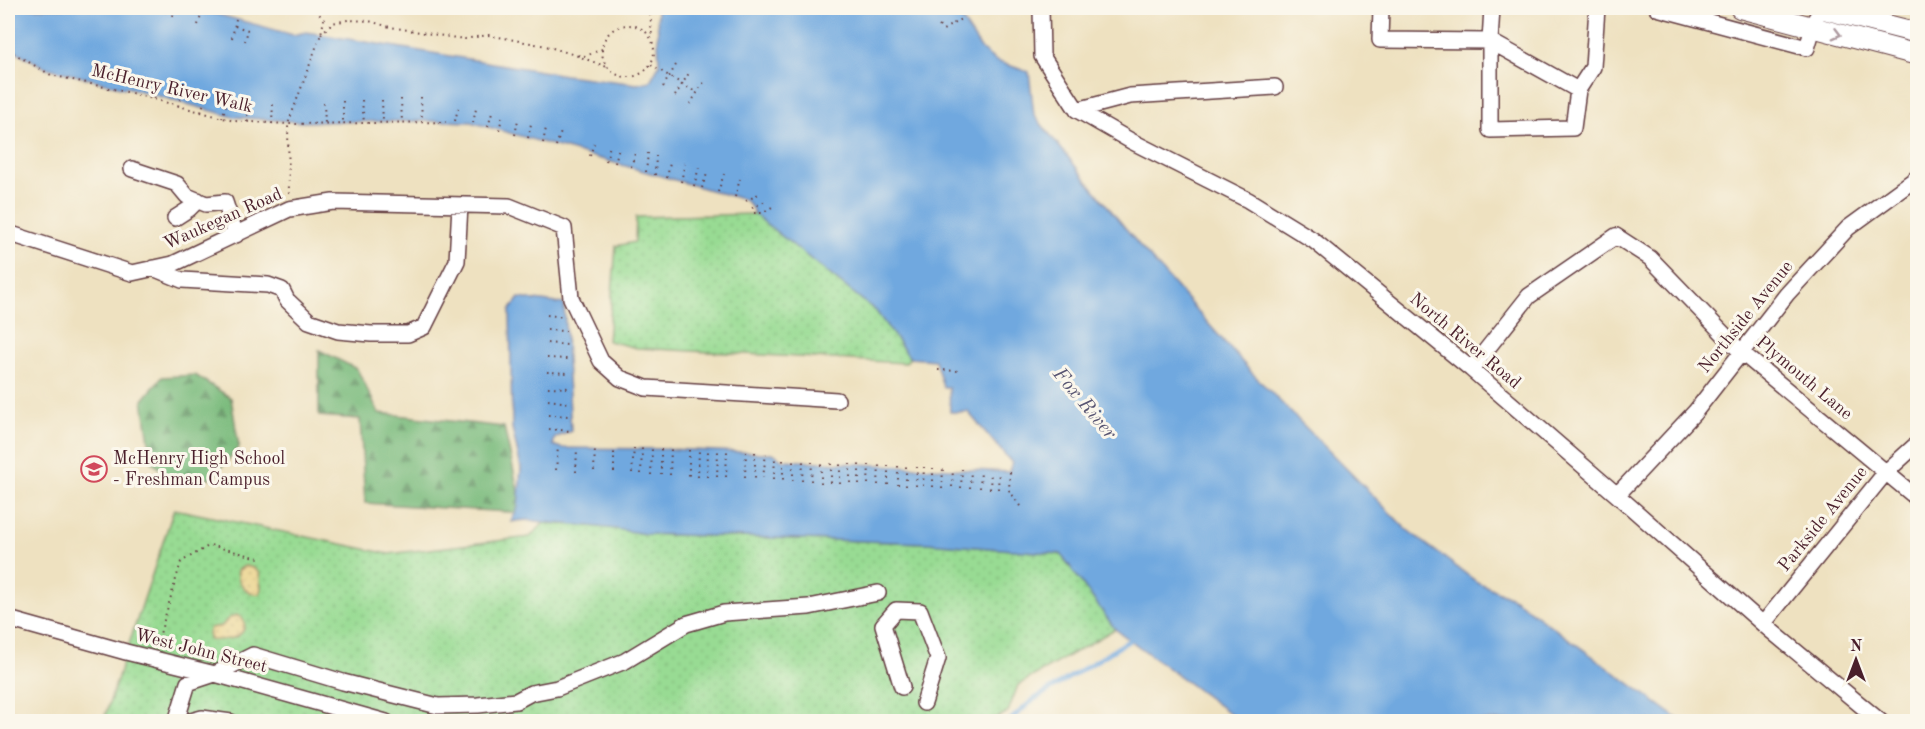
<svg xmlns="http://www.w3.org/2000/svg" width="1925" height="729" font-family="'Old Standard TT',serif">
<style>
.grass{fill:url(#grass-dots);stroke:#717d5f;stroke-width:1.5}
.forest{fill:url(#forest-firs);stroke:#626d54;stroke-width:1.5}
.sand{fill:url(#sand-dots);stroke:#9c7c64;stroke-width:1.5}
.water{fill:#70a8df;stroke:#5d6485;stroke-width:1.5}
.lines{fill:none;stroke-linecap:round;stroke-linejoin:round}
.stream{stroke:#70a8df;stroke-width:4.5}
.minor-casing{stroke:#633c41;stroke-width:18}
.major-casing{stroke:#633c41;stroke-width:22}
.path{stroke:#633c41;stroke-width:2;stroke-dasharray:1.5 4.5;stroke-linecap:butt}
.minor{stroke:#fff;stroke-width:15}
.major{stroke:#fff;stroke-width:20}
.oneway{stroke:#ae9aa0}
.labels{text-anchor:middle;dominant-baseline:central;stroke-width:6;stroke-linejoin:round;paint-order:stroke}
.street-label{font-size:18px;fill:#4a1f2b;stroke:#fbf7ec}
.poi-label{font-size:18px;fill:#4a1f2b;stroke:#fbf7ec;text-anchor:start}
.water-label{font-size:20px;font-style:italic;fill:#595673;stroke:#fbf7ec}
</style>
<defs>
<pattern id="grass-dots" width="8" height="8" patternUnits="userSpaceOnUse" patternTransform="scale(1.5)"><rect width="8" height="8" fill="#98db93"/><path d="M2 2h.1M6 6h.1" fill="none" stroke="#84bc7f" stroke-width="1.8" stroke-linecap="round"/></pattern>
<pattern id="forest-firs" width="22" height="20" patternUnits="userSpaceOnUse" patternTransform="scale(1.5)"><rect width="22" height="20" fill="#7abb7d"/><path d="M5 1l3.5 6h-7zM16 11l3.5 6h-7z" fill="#669767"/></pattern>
<pattern id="sand-dots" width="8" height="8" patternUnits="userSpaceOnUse" patternTransform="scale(1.5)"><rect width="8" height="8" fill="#eeda9e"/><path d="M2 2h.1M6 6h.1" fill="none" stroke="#cebb88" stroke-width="1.8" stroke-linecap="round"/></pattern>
</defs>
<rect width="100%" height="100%" fill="#fbf7ec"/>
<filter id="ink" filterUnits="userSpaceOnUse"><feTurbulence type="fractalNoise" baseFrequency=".0167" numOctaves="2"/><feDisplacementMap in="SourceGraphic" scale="12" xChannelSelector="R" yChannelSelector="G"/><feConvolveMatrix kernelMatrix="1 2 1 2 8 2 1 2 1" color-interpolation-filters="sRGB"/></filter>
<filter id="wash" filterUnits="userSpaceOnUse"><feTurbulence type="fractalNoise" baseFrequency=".008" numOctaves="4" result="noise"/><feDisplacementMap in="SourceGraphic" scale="24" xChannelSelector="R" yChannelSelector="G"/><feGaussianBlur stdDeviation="1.35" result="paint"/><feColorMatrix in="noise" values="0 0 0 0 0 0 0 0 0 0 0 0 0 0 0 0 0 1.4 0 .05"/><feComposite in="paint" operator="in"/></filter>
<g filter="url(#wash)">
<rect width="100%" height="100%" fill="#eee1c0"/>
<path class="grass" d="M754,214L876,311L910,358L905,363L637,348L608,341L616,246L635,242L636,217Z
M174,509L389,554L530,537L544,523L607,527L645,534L927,543L1061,554L1115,629L1018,685L1008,712L991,721L103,722Z"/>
<path class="forest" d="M319,350L357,369L379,413L504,427L523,513L365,503L360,419L319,416Z
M195,375L231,398L239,447L212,478L169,477L152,462L143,400L162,377Z"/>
<path class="sand" d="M245,566L253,568L259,573L261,589L259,594C247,596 236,581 238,570Z
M236,615C248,619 247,632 235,637C232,639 213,641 210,640L208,634L210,628L222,626L228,619Z"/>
<path class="water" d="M8,8H195L293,35L306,32L565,75L637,84L650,81L659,65L657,8H954L982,50L996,61L1029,72L1034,115L1139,245L1251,372L1406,529L1477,582L1514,599L1681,721H1240L1115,629L1061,554L927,543L645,534C614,528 584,525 552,523C537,522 527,518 511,522L518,507L521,468L512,428L510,310L519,298L564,304L571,431L555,438L553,445L561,448L666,449L766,453H773L783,460L1009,472L1012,463L968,412H950L949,387H943L935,360L910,358L876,311L754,214L752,208L745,200L471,122L441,121L301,122L234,117L126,87L124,88L44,67L8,47Z"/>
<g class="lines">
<path class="stream" d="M1008,722L1033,700L1130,640"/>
</g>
</g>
<g filter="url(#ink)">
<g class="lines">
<g class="minor-casing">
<path id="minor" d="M1041,8L1042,56L1077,110L1131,141L1248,200L1313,240L1471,369L1617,495L1763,624L1881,722
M1381,8L1380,40L1490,41L1492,8
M1657,8L1807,48L1816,18
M1578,90L1490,41V130L1573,128L1578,90L1593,67L1597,8
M1077,110L1130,96L1275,87
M132,169L177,184L187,196L206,204L225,202L236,235
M175,218L189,209L198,200
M8,233L132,273L173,264L289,209L333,202L509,206L564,228L571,298L601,361L620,378L646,388L837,400
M153,268L182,280L268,285L282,290L287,300L309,321L338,331L371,334H408L424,327L457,261L460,205
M1471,369L1529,296L1616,236L1650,258L1741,352L1918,499
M1617,495L1695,412L1787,294L1848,228L1918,177
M8,619L126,652L215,674L386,722
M1763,624L1886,472L1918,443
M902,687L883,625L896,610L920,611L938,658L924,703
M191,721L202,718L231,722
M176,722L188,683L215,674L253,655L343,682L438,706L478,705L516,701L531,693L557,688L625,661L686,624L724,613L809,607L878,593"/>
</g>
<g class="major-casing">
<path id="major" d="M1740,8L1918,55
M1820,8L1918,33"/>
</g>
<path class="path" d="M650,8L652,38
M165,13L167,8
M173,16L176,8
M198,25L203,10
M602 51a26 26 0 1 1 52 0a26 26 0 1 1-52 0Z
M235,26L248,30L245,41
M939,26L943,30L961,19
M321,34L332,23L348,20L369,21L390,27L449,37L465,39L488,35L546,46L575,55
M232,38L236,19
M602,49L586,56L575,55L607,67
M8,50L51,75L131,93L234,121L288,124L446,122
M651,65L697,93
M663,87L676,65
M675,96L689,73
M421,97L422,122
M154,99L161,78
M401,99L402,123
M362,100L364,123
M382,100L383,123
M343,101V124
M324,103L325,124
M690,104L704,82
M178,106L185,84
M201,112L208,90
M222,118L229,96
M455,121L459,104
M247,122L248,101
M473,123L476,109
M272,124L273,102
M488,127L492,113
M499,130L503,114
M515,135L518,120
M528,138L531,124
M543,143L546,128
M556,146L561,132
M590,156L595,140
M606,161L610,145
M615,163L619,147
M631,167L636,150
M646,172L648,153
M655,175L656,156
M667,178L670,163
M681,182L685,163
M694,186L699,167
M702,188L708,171
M718,192L724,174
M289,194L288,124L321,34L324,20L316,10L322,8
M735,197L740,179
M746,201L760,193
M752,208L767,200
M754,213H762L772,207
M547,315L565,317
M547,330L566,331
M547,343L567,345
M547,358L567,359
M938,370L959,371
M547,372L568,373
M548,387L569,388
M548,400L569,403
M548,415L570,416
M549,429L571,431
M661,449V474
M689,450V476
M755,452V478
M783,460V480
M898,466V485
M556,470L558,447
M594,471L595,448
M576,472L577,448
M614,472V448
M1010,472L1009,490L1022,509
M632,473L634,448
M641,474L642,448
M651,475L652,448
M670,475L671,449
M698,477L699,450
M707,477L708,451
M717,477L718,451
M726,477L727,451
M745,477L746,452
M763,478L766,453
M774,479L775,455
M793,481V461
M802,481L803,461
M811,481L812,462
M831,483V463
M850,483V464
M821,484V462
M840,484V463
M859,484V464
M868,484L869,465
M878,485L879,465
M888,485V466
M906,486V466
M916,486L917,467
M923,486L924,467
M933,487V468
M952,487L953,469
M961,488L962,469
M970,488L971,470
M980,488L981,470
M942,489L943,468
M990,489L991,471
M998,489L999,471
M157,644L181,562L210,545L263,559"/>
<use href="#minor" class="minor"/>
<use href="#major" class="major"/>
</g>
<defs><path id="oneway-chevron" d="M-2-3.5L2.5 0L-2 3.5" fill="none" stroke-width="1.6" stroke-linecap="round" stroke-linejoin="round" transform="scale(1.5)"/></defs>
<use class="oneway" href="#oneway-chevron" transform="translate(1837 34) rotate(15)"/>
</g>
<defs>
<g id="school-ring" transform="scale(1.35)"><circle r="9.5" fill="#fbf7ec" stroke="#d1495b" stroke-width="1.5"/><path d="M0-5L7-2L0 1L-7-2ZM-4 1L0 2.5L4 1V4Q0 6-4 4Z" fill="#d1495b"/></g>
</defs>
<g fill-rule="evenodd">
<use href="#school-ring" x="94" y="469"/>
</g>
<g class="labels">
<g class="street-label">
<text transform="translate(172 89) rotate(13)">McHenry River Walk</text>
<text transform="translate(223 219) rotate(-24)">Waukegan Road</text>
<text transform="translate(1746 317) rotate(-51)">Northside Avenue</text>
<text transform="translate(1465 341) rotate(40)">North River Road</text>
<text transform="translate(1804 378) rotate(40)">Plymouth Lane</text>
<text transform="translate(1823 519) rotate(-51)">Parkside Avenue</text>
<text transform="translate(201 651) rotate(14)">West John Street</text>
</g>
<g class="poi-label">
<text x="113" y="459">McHenry High School<tspan x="113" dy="21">- Freshman Campus</tspan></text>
</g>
<g class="water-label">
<text transform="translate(1084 404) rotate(50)">Fox River</text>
</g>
</g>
<rect width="1925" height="729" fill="none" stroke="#fbf7ec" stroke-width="30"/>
<g transform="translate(1856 660)" stroke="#fbf7ec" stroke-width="4.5" paint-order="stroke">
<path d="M0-4.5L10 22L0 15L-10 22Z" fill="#4a1f2b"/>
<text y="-9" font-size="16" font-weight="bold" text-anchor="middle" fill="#4a1f2b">N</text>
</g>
</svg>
